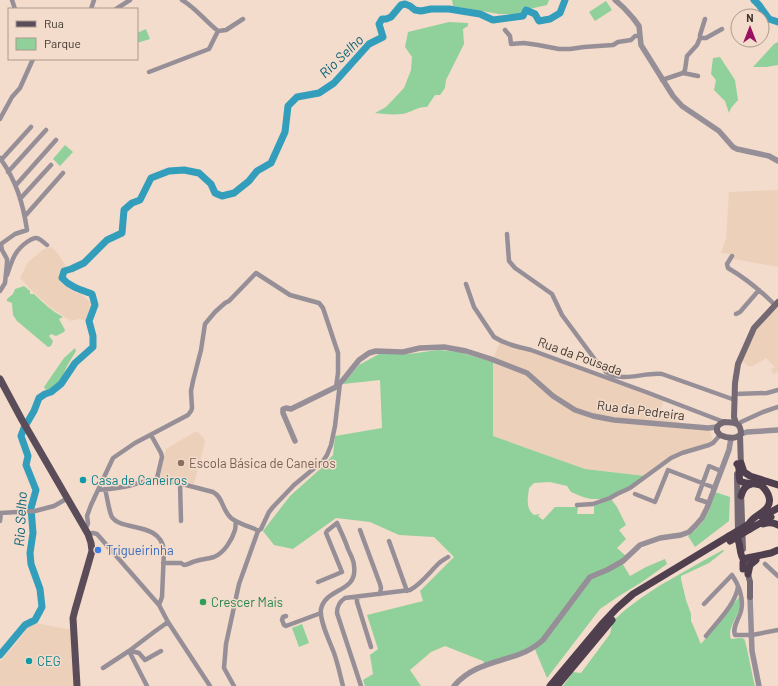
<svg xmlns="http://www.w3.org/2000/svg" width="778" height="686" font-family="Barlow,sans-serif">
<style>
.built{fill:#ecd0ba}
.green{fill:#90d09b}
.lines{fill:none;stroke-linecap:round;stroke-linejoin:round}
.river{stroke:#339ebc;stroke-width:7}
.minor{stroke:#978f97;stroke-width:4.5}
.tertiary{stroke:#978f97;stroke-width:5.5}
.secondary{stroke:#746873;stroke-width:6}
.primary{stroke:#5b4c5a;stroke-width:7}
.trunk{stroke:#50404f;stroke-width:7}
.trunk-bridge{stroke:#50404f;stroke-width:7}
.education-dot{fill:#8d6e63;stroke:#f3dccb;stroke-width:1.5}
.culture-dot{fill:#0f9aa8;stroke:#f3dccb;stroke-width:1.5}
.shop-dot{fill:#3f7fe0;stroke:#f3dccb;stroke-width:1.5}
.leisure-dot{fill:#2e9e5b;stroke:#f3dccb;stroke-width:1.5}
.labels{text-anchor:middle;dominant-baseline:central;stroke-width:3;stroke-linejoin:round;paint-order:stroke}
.street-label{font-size:13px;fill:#3e352f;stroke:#f3dccb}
.education-label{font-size:13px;fill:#785e54;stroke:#f3dccb;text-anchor:start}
.culture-label{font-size:13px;fill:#0d838f;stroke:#f3dccb;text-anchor:start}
.shop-label{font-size:13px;fill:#366cbe;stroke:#f3dccb;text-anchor:start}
.leisure-label{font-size:13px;fill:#27864d;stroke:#f3dccb;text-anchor:start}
.water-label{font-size:14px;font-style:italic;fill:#0c6177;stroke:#f3dccb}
</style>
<rect width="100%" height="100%" fill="#f3dccb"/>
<path class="built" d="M778,190V267L734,259L731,254L721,253L726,238L729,192Z
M51,247L56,251L66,266L60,270L59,274L60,282L73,292L74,291L77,294L79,292L92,304V309L87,321L79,319L71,321L51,308L30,289L20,278L28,262L44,249Z
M778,307V372L773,374L771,369L775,367L766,358L753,366H748L742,360L754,332Z
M500,341L664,399L659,414L688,426L710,429L713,443L682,453L645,476L585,469L493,436V360Z
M197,431L203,437L205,442L194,484L160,475L166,449Z
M35,623L67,629L73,628L77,686H0V662L22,636L26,629Z"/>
<path class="green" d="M452,0H549L547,5L525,10L519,14H499L453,6Z
M606,1L612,10L595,21L589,12Z
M449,22L468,23V26L463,29L464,44L446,80L445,88L440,95H435L427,107C418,106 410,113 402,114C393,115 384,114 375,113L386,107L404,88L411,70L412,57L405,47L408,32Z
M146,29L150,39L137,43V33Z
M778,42V65L766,67H753L774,44Z
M720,57L735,80L738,100L731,108L729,113L725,101L714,90L716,80L711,74L713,58Z
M65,145L73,152L60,166L53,159Z
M24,286L30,291V294H34C43,303 52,311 63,317L59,319L65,330L64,332L56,336L51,334L49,336L53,341L51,346L48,347L17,321L13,315L12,303L7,301V299L13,294L15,289Z
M75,348L76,351L67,366L60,383L54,388L46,390L44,387L64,358Z
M438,350L459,352L493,362V436L585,469L645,476L633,485L606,499H591L583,497L571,492L567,486L550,482L534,483L529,488C528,498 525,508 534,515L540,514L538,516L543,520L555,507H578L577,514H594V506L611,499L617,507L626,525L619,530L626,539L617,548L627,557L622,563L630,576L646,567L665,559L667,564L642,582L619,596L600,609L547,678L534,647L485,664L483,661L445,646L431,652L410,670L421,686H365L363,680L373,674L370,655L378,649L367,615L423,601L420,591L454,557L434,537L399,535L370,522L336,518L293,549L274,545L263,531L290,496L319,470L333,455L335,436L382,428L380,380L343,384L359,365L379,354H409Z
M715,492L730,497L729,521L695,547L688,536C705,524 710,511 715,492Z
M723,550L724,551L709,563L681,576V579L686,600L691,614V621L693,625L700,642L701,644L740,596C740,601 740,606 739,610C736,619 727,630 731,639C735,639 741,637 744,639C746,640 753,680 755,686H563L573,672L581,673L610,634L613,621L625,610L641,598L659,586L701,562Z
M302,624L309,643L299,647L292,628Z"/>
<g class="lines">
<path class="river" d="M754,0L759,5L769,19L778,22
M0,655L25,625L35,620L42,607L40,589L31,564L30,553L33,533L31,508L36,490L26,465L28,456L21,436L24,428L34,411L39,398L45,394L51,392L61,384L75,363L93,347V336L89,321L95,305L92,294C81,290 70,287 62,278L64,271L71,269L84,263L107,240L122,233L124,210L132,203L140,200L151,178L169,171L184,170L199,173L211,184L215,193L222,196L234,193L249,181L257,171L271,163L285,132L288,106L297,97L319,93L334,83L369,44L383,37L379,24L382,19H386L391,17L401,5L405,4L410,6L415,10L421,11L431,9H449L480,14L493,20L523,16L526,10L535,14L539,21L550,19L560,13L565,0"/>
<path class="minor" d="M12,0L15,9
M182,0C196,8 205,21 218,31L226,30L243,19
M91,9L94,0
M116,9L130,0
M505,30L510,36L511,44L524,43L538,45L559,49H570L584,47L613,45L618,42L631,40L635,36H640
M700,38H706L722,29
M149,72L209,49L218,31
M683,73L698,76
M662,80L683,73L685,70L687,56L697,45L700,38V35L705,19
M0,119L12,97L20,88L33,59
M0,158C16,180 23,203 27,230L15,234L1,244L2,250L7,259V263L5,283L0,291
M2,159L31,127
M8,172L46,130
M16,185L56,140
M20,199L51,165
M25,216L63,173
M507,234L509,261L515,268L552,294L562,315L599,365C602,367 604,370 606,372C624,383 643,372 662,374L735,400
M732,256L727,264L728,268C745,278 761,291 775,305
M7,275C12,261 14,251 27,242C30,240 33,238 36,238C40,238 44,243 47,245
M466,284L474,307L494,337C505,344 518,347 531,350L646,392L724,422
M736,314L740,312L759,290
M735,394L767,393L778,390
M738,425L741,422L763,412L778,407
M151,435L161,453L162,457L157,478
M180,483L181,521
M105,489C107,496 109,512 112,517C122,532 160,521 164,550L162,597L159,605
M98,490C109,489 121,488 132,485C143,482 152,478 163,479L213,492C223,497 222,510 231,518C237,523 247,526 255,529L258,531
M635,494L655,502L668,470L715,488
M709,503L697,499L709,466L721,471
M577,505L593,504L610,498L617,494L630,488L671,458L682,453L709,445L713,443L720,435
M0,513L35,511L54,506L68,498
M0,521L1,513
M85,528L87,526L88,523L87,516L91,505L113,458L135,443L188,415L191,411L192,408L191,391L193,381L201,350L205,324L215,312L225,303L229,301L256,273L290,295L319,303L323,308L338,353V373L336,387
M360,530L380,584L381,588L380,594
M88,534L93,533L97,534L159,605L168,622L210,686
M389,541L407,591
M163,563H181L184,565C188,565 191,562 196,561C202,559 208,559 214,557C224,553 232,540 235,530C236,527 235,524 236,521
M765,564L778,576
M318,582L342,572L326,533L327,531L337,523C341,532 345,540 348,549C350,554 354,560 354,566C358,593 326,587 321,609C319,620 330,642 334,653C338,664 340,675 343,686
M357,597V602L371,647
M704,604L732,575C739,585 744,599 741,611C739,619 732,627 735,635H752L778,630
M286,616L283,617L282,620L284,625L286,626L321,613
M706,636C717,622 735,605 738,587
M129,651L147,686
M131,651L139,653L145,660L161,651
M103,668L129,651L154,632L168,622
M234,686L224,668L226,644L239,584L258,531L261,529L269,512L273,507L294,485L323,461L327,455L331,445L335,426L340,383
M361,686L337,613C337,606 339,602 345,598L410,590C421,584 429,573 438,564C441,561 445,559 448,557"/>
<path class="tertiary" d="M615,0L624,8L633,18L639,26L641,45L673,96L682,106L719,131L733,147L737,149L769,156L778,161
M741,434L747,432L778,430
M295,441L283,413V409L286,408L291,409L336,387L343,380L359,360L369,353L376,351L403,352L420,348L444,347L466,351L491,359L527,373L553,396L575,410L593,416L614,420L708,428L717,427
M750,597L752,651L759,686
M454,686C472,665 496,663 520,654C529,651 536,646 543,640L590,577L607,570L623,561L640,545L660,538L681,535L689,532L696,525L702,518L707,508L729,450L731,438"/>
<path class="secondary" d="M724,422C733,423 741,421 741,434C735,440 727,438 720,435L717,431V427L720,424Z
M736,423L734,417L735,383L738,364L754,328L778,302
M740,435L741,467
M737,474L738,533
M741,492L743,549
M747,570L750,582V597"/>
<path class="primary" d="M0,379L22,420L88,534L91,543L92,551L75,610L73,618L77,686"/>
<path class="trunk" d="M741,463L744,472L750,476L778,485
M737,464C741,468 738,476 740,481C747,485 755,482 762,486C765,489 768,493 769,497C773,512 753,514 749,524
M741,496C743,489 745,486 752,484
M762,517L778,508
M763,524C769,522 773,522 778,525
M750,529L771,517
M738,540C741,546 739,555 744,560
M743,569V562L747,558L771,553L778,550
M748,574L750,565L756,560
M550,686L601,625L617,608L633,594L729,536
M557,686L612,620"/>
<path class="trunk-bridge" d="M729,536L749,524
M730,541L750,529"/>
</g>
<circle class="education-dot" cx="181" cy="463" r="4"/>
<g class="culture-dot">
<circle cx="83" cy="480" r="4"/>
<circle cx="29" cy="661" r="4"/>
</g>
<circle class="shop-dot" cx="98" cy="550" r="4"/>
<circle class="leisure-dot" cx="203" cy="602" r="4"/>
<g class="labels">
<g class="street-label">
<text transform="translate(580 356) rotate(20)">Rua da Pousada</text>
<text transform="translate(641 410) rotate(7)">Rua da Pedreira</text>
</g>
<g class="education-label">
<text x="189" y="463">Escola Básica de Caneiros</text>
</g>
<g class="culture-label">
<text x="91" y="480">Casa de Caneiros</text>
<text x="37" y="661">CEG</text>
</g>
<g class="shop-label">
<text x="106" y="550">Trigueirinha</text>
</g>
<g class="leisure-label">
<text x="211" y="602">Crescer Mais</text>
</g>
<g class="water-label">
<text transform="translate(341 56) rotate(-44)">Rio Selho</text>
<text transform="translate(20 519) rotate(-87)">Rio Selho</text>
</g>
</g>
<rect x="8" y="8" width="130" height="52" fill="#f3dccb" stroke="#ab998d"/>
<rect x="16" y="21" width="20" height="6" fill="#5b4c5a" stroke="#ab998d"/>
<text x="44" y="28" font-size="12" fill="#3e352f">Rua</text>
<rect x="16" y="38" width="20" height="12" fill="#90d09b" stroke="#ab998d"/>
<text x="44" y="48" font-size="12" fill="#3e352f">Parque</text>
<g transform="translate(750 28)"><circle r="19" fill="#f3dccb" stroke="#ab998d"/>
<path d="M0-3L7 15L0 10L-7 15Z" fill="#9a1163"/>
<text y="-6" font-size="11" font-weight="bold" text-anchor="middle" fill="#3e352f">N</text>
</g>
</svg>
